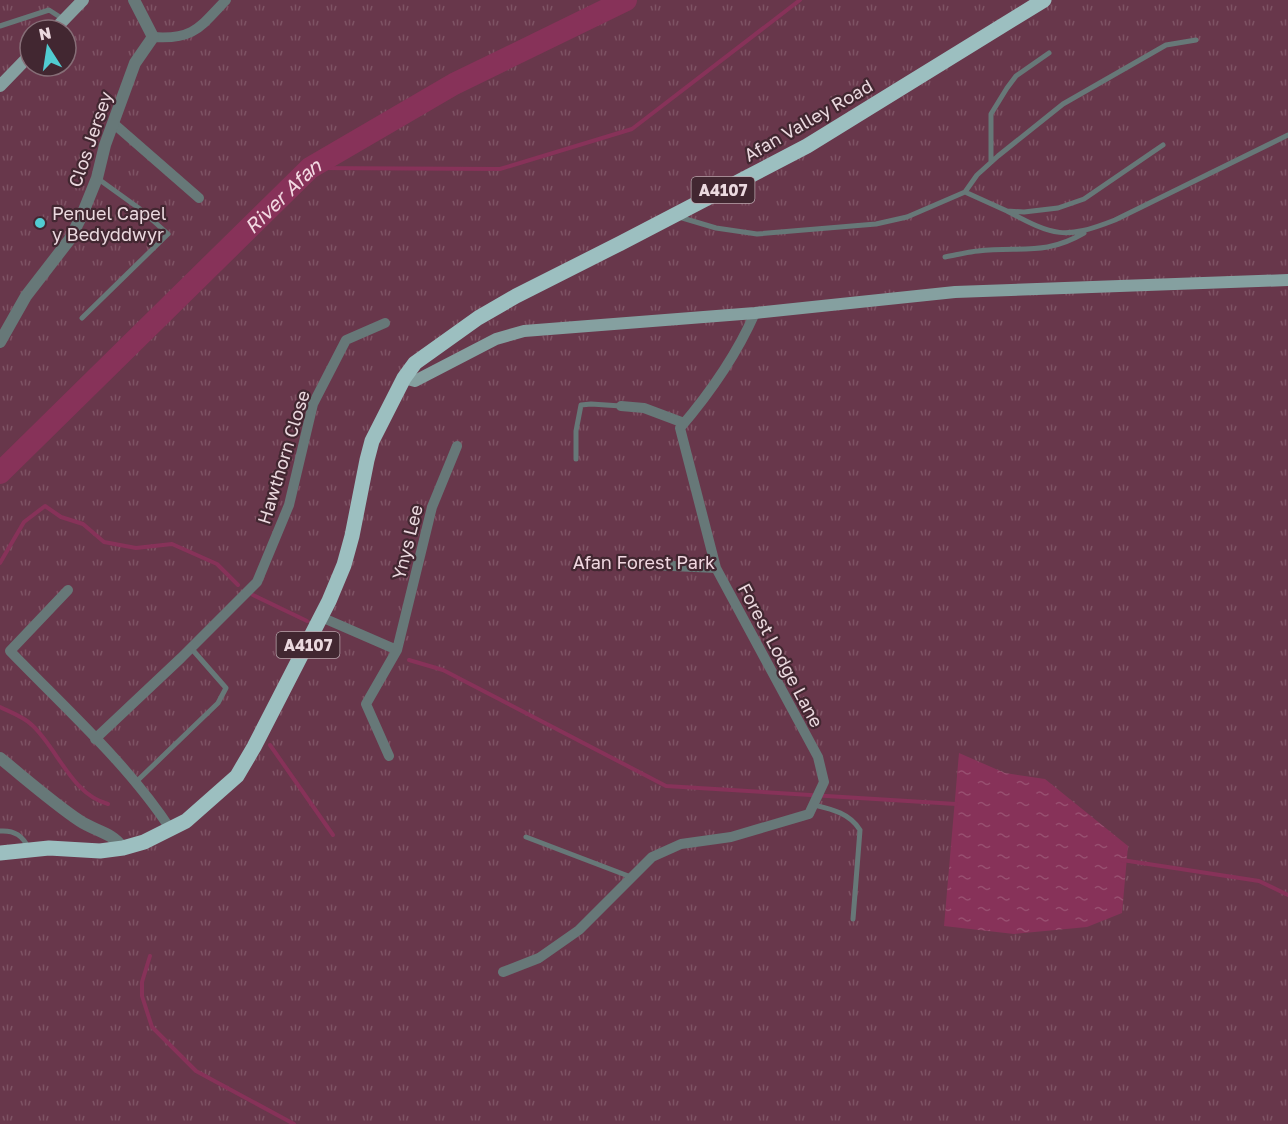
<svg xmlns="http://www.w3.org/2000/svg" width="1288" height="1124" font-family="'Golos Text',sans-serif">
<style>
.park{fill:url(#park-tufts);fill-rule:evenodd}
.water{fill:url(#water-ripples)}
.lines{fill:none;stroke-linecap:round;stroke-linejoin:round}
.stream{stroke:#873259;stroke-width:4}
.river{stroke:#873259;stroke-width:22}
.service{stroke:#677878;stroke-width:5}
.minor{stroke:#677878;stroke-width:10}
.tertiary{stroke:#677878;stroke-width:12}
.secondary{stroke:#85a0a0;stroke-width:12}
.primary{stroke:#9cbfc0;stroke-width:15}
.poi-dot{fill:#51ccd1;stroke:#422731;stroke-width:2}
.labels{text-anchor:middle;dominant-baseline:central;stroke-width:4.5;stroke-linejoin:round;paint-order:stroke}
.shield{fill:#422731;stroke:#b8a4ab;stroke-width:1.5}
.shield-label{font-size:16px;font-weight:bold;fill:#ebd9df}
.street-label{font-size:18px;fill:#ebd9df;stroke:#422731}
.poi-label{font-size:18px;fill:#ebd9df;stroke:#422731;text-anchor:start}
.park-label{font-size:18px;fill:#f0d7e0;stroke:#422731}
.water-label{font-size:20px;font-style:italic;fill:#f3d9e2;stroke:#422731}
</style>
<defs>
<pattern id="park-tufts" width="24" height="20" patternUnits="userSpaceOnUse" patternTransform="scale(1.5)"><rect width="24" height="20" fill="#68374b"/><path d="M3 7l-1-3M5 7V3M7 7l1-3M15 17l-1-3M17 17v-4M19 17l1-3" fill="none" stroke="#7e5364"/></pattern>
<pattern id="water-ripples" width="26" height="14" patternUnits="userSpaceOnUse" patternTransform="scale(1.5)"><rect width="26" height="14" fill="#873259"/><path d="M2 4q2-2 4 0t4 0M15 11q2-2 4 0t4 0" fill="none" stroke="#984f70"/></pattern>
</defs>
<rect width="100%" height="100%" fill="#422731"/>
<path class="park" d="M0,0H1288V1124H0ZM30,30H66V66H30Z"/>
<path class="water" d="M959,753L1005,773L1045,779L1128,846L1122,913L1087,927L1014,934L944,926Z"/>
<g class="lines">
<path class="stream" d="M310,168L500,169L632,129L800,0
M0,563L24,522L45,506L61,517L83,524L104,542L136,548L172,544L217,564L238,585
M253,595L307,621
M409,660L443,670L666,786L956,804
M0,707C10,712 24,717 32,725C58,749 71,794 108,804
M270,745L333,835
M1122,860L1259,881L1288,895
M150,956L142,982V996L152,1027L196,1071L294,1124"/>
<path class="river" id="s1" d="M0,473L310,168L454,84L626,0"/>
<path class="service" d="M0,26L49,10L63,19
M991,162V114L1007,88L1016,76L1049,53
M965,192L1007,211L1024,212L1058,208L1084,199L1163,145
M1007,211C1054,236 1064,240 1115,220L1288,135
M679,217L716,228L757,234L876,224L907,217L965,192L977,175L998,156L1063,104L1166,45L1196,40
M945,257C956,255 967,252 978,251C1020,246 1045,256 1084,233
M82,318L168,234L140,209L97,178
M576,459V431L581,405L591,404L621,406
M136,782L218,703L226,688L191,648
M814,805C831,809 850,813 860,830L853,919
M0,831C15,830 23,836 29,849
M526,837L631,877"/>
<path class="minor" d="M153,37C194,40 200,27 226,0
M113,123L199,198
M621,406L644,408L684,423
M629,564L716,568
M68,590L10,651C64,707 129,765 171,830
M321,617L397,650
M95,739L181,658L257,582L289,505L313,404L346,340L385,323
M389,756L366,704L397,650L432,507L457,446
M503,972L539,958L579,930L652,857L681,844L731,837L809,814L824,782L818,757L716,568L680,428C710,393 736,356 755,313"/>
<path class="tertiary" d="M0,342L26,296L70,239L82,215L97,178L105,145L135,63L153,37L134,0
M0,758C26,779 52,802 80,821C95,831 112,832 123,848"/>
<path class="secondary" d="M54,30L83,0
M0,86L30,55
M404,378L415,381L496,339L524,331L755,313L955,292L1288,280"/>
<path class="primary" d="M0,853L49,848L100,851L123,848L144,842L186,821L237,776L254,747L329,601L344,565L352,536L367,460L372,441L404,378L415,363L478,318L516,296L621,243L807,146L1044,0"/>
</g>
<circle class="poi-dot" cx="40" cy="223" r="6"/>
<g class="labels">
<g class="shield">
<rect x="691.5" y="177" width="63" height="26" rx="4.5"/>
<rect x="276.5" y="632" width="63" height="26" rx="4.5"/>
</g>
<g class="shield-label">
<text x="723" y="190">A4107</text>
<text x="308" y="645">A4107</text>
</g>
<g class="street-label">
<text transform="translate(808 120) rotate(-30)">Afan Valley Road</text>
<text transform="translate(90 139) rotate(-71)">Clos Jersey</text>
<text transform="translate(283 457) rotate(-73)">Hawthorn Close</text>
<text transform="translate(407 542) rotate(-76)">Ynys Lee</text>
<text transform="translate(781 655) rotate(62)">Forest Lodge Lane</text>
</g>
<g class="poi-label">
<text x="52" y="213">Penuel Capel<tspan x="52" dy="21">y Bedyddwyr</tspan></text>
</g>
<g class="park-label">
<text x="644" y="562">Afan Forest Park</text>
</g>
<g class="water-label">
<text stroke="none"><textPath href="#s1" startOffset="396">River Afan</textPath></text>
</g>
</g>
<g transform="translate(48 48) rotate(348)"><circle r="28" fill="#422731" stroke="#866e77" stroke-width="1.5"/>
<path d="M0-4.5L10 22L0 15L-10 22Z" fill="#51ccd1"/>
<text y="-9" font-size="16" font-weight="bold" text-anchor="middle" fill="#ebd9df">N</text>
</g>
</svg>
